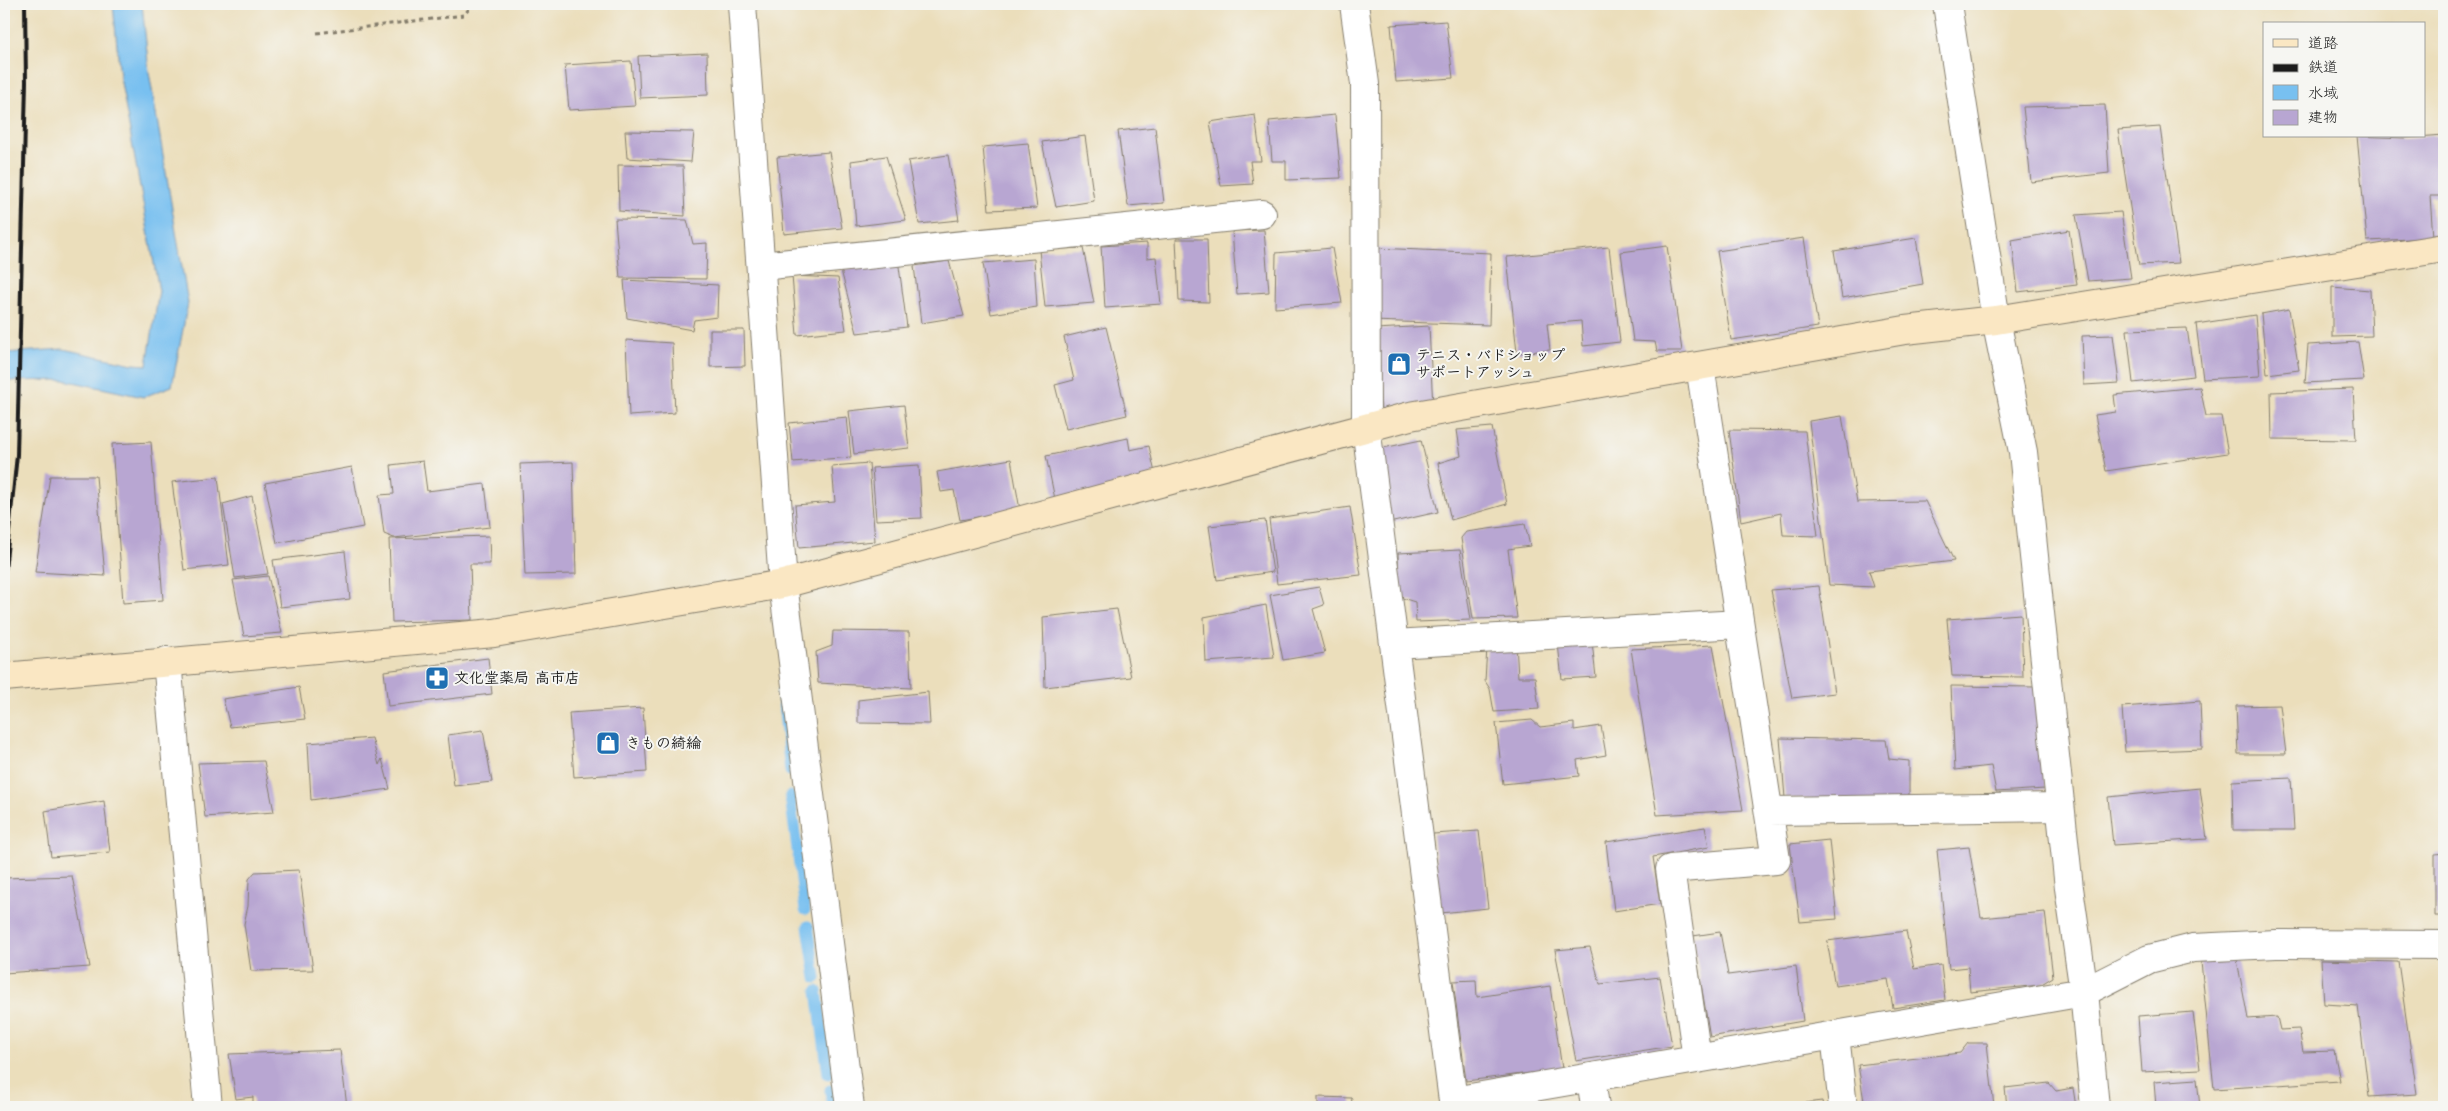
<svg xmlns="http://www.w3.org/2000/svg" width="2448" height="1111" font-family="'Architects Daughter','Klee One',sans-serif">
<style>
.water{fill:#78c0f0;stroke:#4a6e86}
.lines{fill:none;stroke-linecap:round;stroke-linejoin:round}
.stream{stroke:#78c0f0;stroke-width:11}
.building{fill:#b8a6d2}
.street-casing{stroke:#847d6c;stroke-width:30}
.secondary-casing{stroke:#847d6c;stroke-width:30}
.path{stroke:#847d6c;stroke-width:3;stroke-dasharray:4 4;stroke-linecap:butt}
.street{stroke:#fff;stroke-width:28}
.secondary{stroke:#fae7c3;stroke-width:28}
.rail{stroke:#1c1c1c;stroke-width:4}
.labels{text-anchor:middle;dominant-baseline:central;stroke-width:4;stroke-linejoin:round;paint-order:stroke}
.poi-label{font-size:15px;font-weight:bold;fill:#1c1c1c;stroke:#f6f6f2;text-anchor:start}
</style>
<rect width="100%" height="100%" fill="#f6f6f2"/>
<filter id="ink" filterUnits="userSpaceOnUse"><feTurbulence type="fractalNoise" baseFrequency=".02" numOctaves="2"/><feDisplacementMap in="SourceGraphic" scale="10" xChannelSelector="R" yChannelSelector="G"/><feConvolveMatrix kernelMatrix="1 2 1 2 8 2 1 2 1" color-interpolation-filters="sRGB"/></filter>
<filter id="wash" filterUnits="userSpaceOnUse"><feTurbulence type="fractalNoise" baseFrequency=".0096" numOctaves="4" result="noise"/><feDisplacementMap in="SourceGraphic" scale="20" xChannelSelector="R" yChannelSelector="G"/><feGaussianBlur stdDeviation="1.12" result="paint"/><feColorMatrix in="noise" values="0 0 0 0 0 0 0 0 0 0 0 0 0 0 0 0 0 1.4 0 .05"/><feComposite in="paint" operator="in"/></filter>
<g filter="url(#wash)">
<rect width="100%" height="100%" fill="#ebdebb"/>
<path class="water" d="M113,4H142L149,72L188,303L172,386L143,397L64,380L4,381V353L63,349L133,364L147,365L159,291L120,77Z"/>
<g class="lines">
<path class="stream" d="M782,692L790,771
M790,796L805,910
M808,926L816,978
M817,991L828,1074
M830,1090L832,1107"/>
</g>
<g id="blocks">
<path class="building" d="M1446,21L1453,78L1396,82L1391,25Z
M707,53L708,95L640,98L638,56Z
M631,61L635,106L569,110L565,65Z
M2105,105L2109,173L2031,182L2023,107Z
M1255,115L1261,161H1250L1253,184L1221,186L1210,122Z
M1335,115L1341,178L1286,180V161H1272L1269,121Z
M1155,127L1164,203L1128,206L1118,131Z
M2160,127L2179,263L2139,265L2118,130Z
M625,131L694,132L691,162L627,158Z
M2444,135V196H2430L2433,238L2367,241L2357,136L2404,138Z
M1085,136L1094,201L1056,207L1042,142Z
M1028,143L1037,208L989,210L983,147Z
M829,152L842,228L784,234L777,157Z
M948,155L959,220L919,224L908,161Z
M886,156L906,220L856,226L851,161Z
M618,165L683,166L685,216L619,211Z
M2121,212L2131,278L2088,281L2076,215Z
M615,219L687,220L693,244L707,243L706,279L620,278Z
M1264,230L1269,292L1237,294L1232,231Z
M2069,230L2077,285L2018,292L2012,240Z
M1804,238L1818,327L1731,340L1717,251Z
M1916,238L1923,284L1842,298L1834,251Z
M1176,239H1207L1209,302L1179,301Z
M1147,243V258L1156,257L1161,304L1105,308L1101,246Z
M1667,246L1682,351H1657L1655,342L1633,341L1621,252Z
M1609,247L1620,342L1583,346L1581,321L1547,324L1550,350L1517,353L1507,257Z
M1083,248L1094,303L1045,307L1039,250Z
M1332,248L1342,303L1275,308L1276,253Z
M1375,248L1491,253L1489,325L1372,321Z
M898,259L907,327L857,333L841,270Z
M1034,259L1037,307L991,314L983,263Z
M949,261L964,316L921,323L914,266Z
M792,276L838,278L846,330L797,335Z
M624,280L718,285L717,317L694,320L692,330L627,318Z
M2332,287L2370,290L2372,336L2332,337Z
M2289,309L2299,370L2267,374L2261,314Z
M2255,315L2260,376L2203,379L2196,324Z
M1429,326L1433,408L1381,411L1376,329Z
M1106,327L1127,415L1066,429L1055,385L1074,380L1064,337Z
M2187,328L2194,376L2133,383L2127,330Z
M710,330H744L745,366L710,367Z
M2113,335L2119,383L2084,385L2082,336Z
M626,340L672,343L675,413L629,416Z
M2358,342L2364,380L2305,383L2308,345Z
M2200,387L2206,416H2221L2228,453L2106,471L2095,415L2116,412L2114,395Z
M2353,389L2356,440L2272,439L2271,392Z
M904,405L909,448L854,454L849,411Z
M1842,416L1857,502L1925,501L1954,561L1869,571L1874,587L1829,585L1809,421Z
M847,417L851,457L793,462L789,423Z
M1492,427L1507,504L1451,520L1438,463L1461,456L1457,430Z
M1729,430L1805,431L1818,536L1783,535L1781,513L1741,522Z
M1128,438L1130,450L1149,446L1157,482L1056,504L1046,456Z
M1421,440L1438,512L1389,523L1383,448Z
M151,442L163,600L123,603L112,444Z
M1011,459L1020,510L960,520L954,490L941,492L937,472Z
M423,461L427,491L485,484L490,527L394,538L384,534L379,495L394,494L391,465Z
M573,462L576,574L525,575L520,464Z
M869,463L875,541L799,548L795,505L835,502L832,466Z
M919,465L922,518L876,520L872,468Z
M352,467L363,527L277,543L265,483Z
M50,476H96L105,576L35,572Z
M218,477L229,565L184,570L172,482Z
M252,496L268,574L235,578L223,504Z
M1350,507L1361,575L1277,584L1269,519Z
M1265,520L1273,572L1217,580L1209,526Z
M1525,524L1530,546L1508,549L1517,618L1473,619L1461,538L1466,532Z
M489,536L490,564H470L472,620L392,622L389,539Z
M1460,550L1471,620L1416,622L1415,602L1399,597L1398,553Z
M345,551L350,599L280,607L273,560Z
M268,576L282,633L244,636L233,580Z
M1819,586L1835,693L1792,698L1771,590Z
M1319,587L1324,605L1313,609L1325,653L1283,660L1270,595Z
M1266,605L1274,657L1206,662L1204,617Z
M1117,609L1131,677L1045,687L1043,617Z
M2021,614L2023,677L1952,676L1947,619Z
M833,631L909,632L911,688L818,683L816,652L832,646Z
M1592,642L1596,677L1562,679L1558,644Z
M1516,643L1518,677H1535L1539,709L1494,712L1490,689L1485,681L1487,647Z
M1713,645L1743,810L1657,815L1631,649Z
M488,658L492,694L388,706L384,671Z
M1951,686L2037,687L2045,789L1996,792L1991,766L1955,770Z
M299,687L305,719L230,727L223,699Z
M928,692L930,724L858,723V700Z
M2200,701L2202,749L2125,752L2122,707Z
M2280,705L2286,754H2238L2236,706Z
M643,708L647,772L574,777L569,713Z
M1532,720L1540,727L1574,723V730L1601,726L1606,755L1577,760L1579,776L1503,784L1496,723Z
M483,730L492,782L454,786L448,735Z
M372,738L379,765L382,759L390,789L311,800L308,743Z
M1780,738L1886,740L1889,759L1909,761V805L1785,798Z
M264,761L274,812L205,817L198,763Z
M2291,778L2294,830H2233L2232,781Z
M2200,788L2207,839L2113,845L2108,797Z
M104,801L110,852L51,857L45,811Z
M1705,827L1709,847L1653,857L1660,904L1614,911L1606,842Z
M1479,831L1488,908L1441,913L1433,834Z
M1829,840L1837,919L1800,922L1790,844Z
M1969,847L1981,918L2045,912L2053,977L2040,985L1970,992L1968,967L1949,969L1937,850Z
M2444,853V916H2435V854Z
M299,870L313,970L251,971L244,924L248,906L249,879L255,872Z
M72,876L90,967L4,973V878Z
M1906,931L1914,969L1941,965L1945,1000L1893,1008L1888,979L1835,986L1827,941Z
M1720,932L1728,975L1796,966L1803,1021L1710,1037L1693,936Z
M1590,947L1600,984L1660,977L1672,1046L1576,1061L1555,950Z
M2237,960L2248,1019L2277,1017L2280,1030L2299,1029L2303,1052L2334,1051L2340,1081L2214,1089L2201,962Z
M2321,960L2398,962L2417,1094L2369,1097L2358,1006L2324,1004Z
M1476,980L1477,997L1550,986L1562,1069L1466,1081L1453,981Z
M2193,1012L2200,1069L2142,1072L2138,1016Z
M1968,1043H1987L1994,1107H1865L1858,1065L1960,1053Z
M340,1050L347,1107H253V1097L236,1099L229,1054Z
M2197,1079L2200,1107H2156L2154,1082Z
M2049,1083L2056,1091L2073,1088L2076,1107H2007L2005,1088Z
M1318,1097L1352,1098L1351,1107H1318Z
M1822,1101L1823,1107H1796L1795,1104Z"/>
</g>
</g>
<g filter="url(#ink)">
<use href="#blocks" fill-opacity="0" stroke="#847d6c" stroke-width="1"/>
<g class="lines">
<g class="street-casing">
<path id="street" d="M742,4L783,584L850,1107
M1354,4L1365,84L1366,427L1453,1101
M1947,4L1996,320L2023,452L2069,888L2084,992L2095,1107
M761,266L1262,214
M1394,644L1739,624
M167,661L208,1107
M1769,811L2060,807
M1835,1035L1843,1107
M1697,1059L1670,869L1776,860L1700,366
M1591,1077L1595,1107
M1454,1107L1453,1101L2084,992L2149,959L2193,948L2276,944L2444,945"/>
</g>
<g class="secondary-casing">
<path id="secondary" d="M4,677L494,633L783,584L1410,416L1905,330L1996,320L2444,248"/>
</g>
<path class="path" d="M317,33L464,15L473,4"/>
<use href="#street" class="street"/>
<use href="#secondary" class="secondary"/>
<path class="rail" d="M4,580L17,455L26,82L25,4"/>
</g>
</g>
<defs>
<g id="shop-square" transform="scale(1.25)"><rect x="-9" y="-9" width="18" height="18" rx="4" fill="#1f6fb2" stroke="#f6f6f2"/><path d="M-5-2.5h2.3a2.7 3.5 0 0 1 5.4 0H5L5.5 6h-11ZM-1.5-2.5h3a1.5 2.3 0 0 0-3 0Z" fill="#fff"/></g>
<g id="pharmacy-square" transform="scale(1.25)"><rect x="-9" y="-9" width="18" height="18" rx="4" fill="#1f6fb2" stroke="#f6f6f2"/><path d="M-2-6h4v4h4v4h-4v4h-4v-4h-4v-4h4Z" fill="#fff"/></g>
</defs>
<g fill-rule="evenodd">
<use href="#shop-square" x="1399" y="364"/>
<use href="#pharmacy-square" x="437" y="678"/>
<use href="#shop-square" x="608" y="743"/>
</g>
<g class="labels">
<g class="poi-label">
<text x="1416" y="355">テニス・バドショップ<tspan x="1416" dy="17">サポートアッシュ</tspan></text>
<text x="454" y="678">文化堂薬局 高市店</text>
<text x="626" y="743">きもの綺綸</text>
</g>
</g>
<rect width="2448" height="1111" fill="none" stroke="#f6f6f2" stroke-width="20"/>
<rect x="2263" y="22" width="162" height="115" fill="#f6f6f2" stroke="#9f9f9c"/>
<rect x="2273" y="39" width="25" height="8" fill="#fae7c3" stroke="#9f9f9c"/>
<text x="2308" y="48" font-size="15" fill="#1c1c1c">道路</text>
<rect x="2273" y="64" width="25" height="8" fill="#1c1c1c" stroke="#9f9f9c"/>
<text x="2308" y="72" font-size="15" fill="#1c1c1c">鉄道</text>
<rect x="2273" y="85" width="25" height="15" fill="#78c0f0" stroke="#9f9f9c"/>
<text x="2308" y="98" font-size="15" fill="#1c1c1c">水域</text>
<rect x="2273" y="110" width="25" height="15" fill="#b8a6d2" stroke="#9f9f9c"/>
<text x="2308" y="122" font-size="15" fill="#1c1c1c">建物</text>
</svg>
